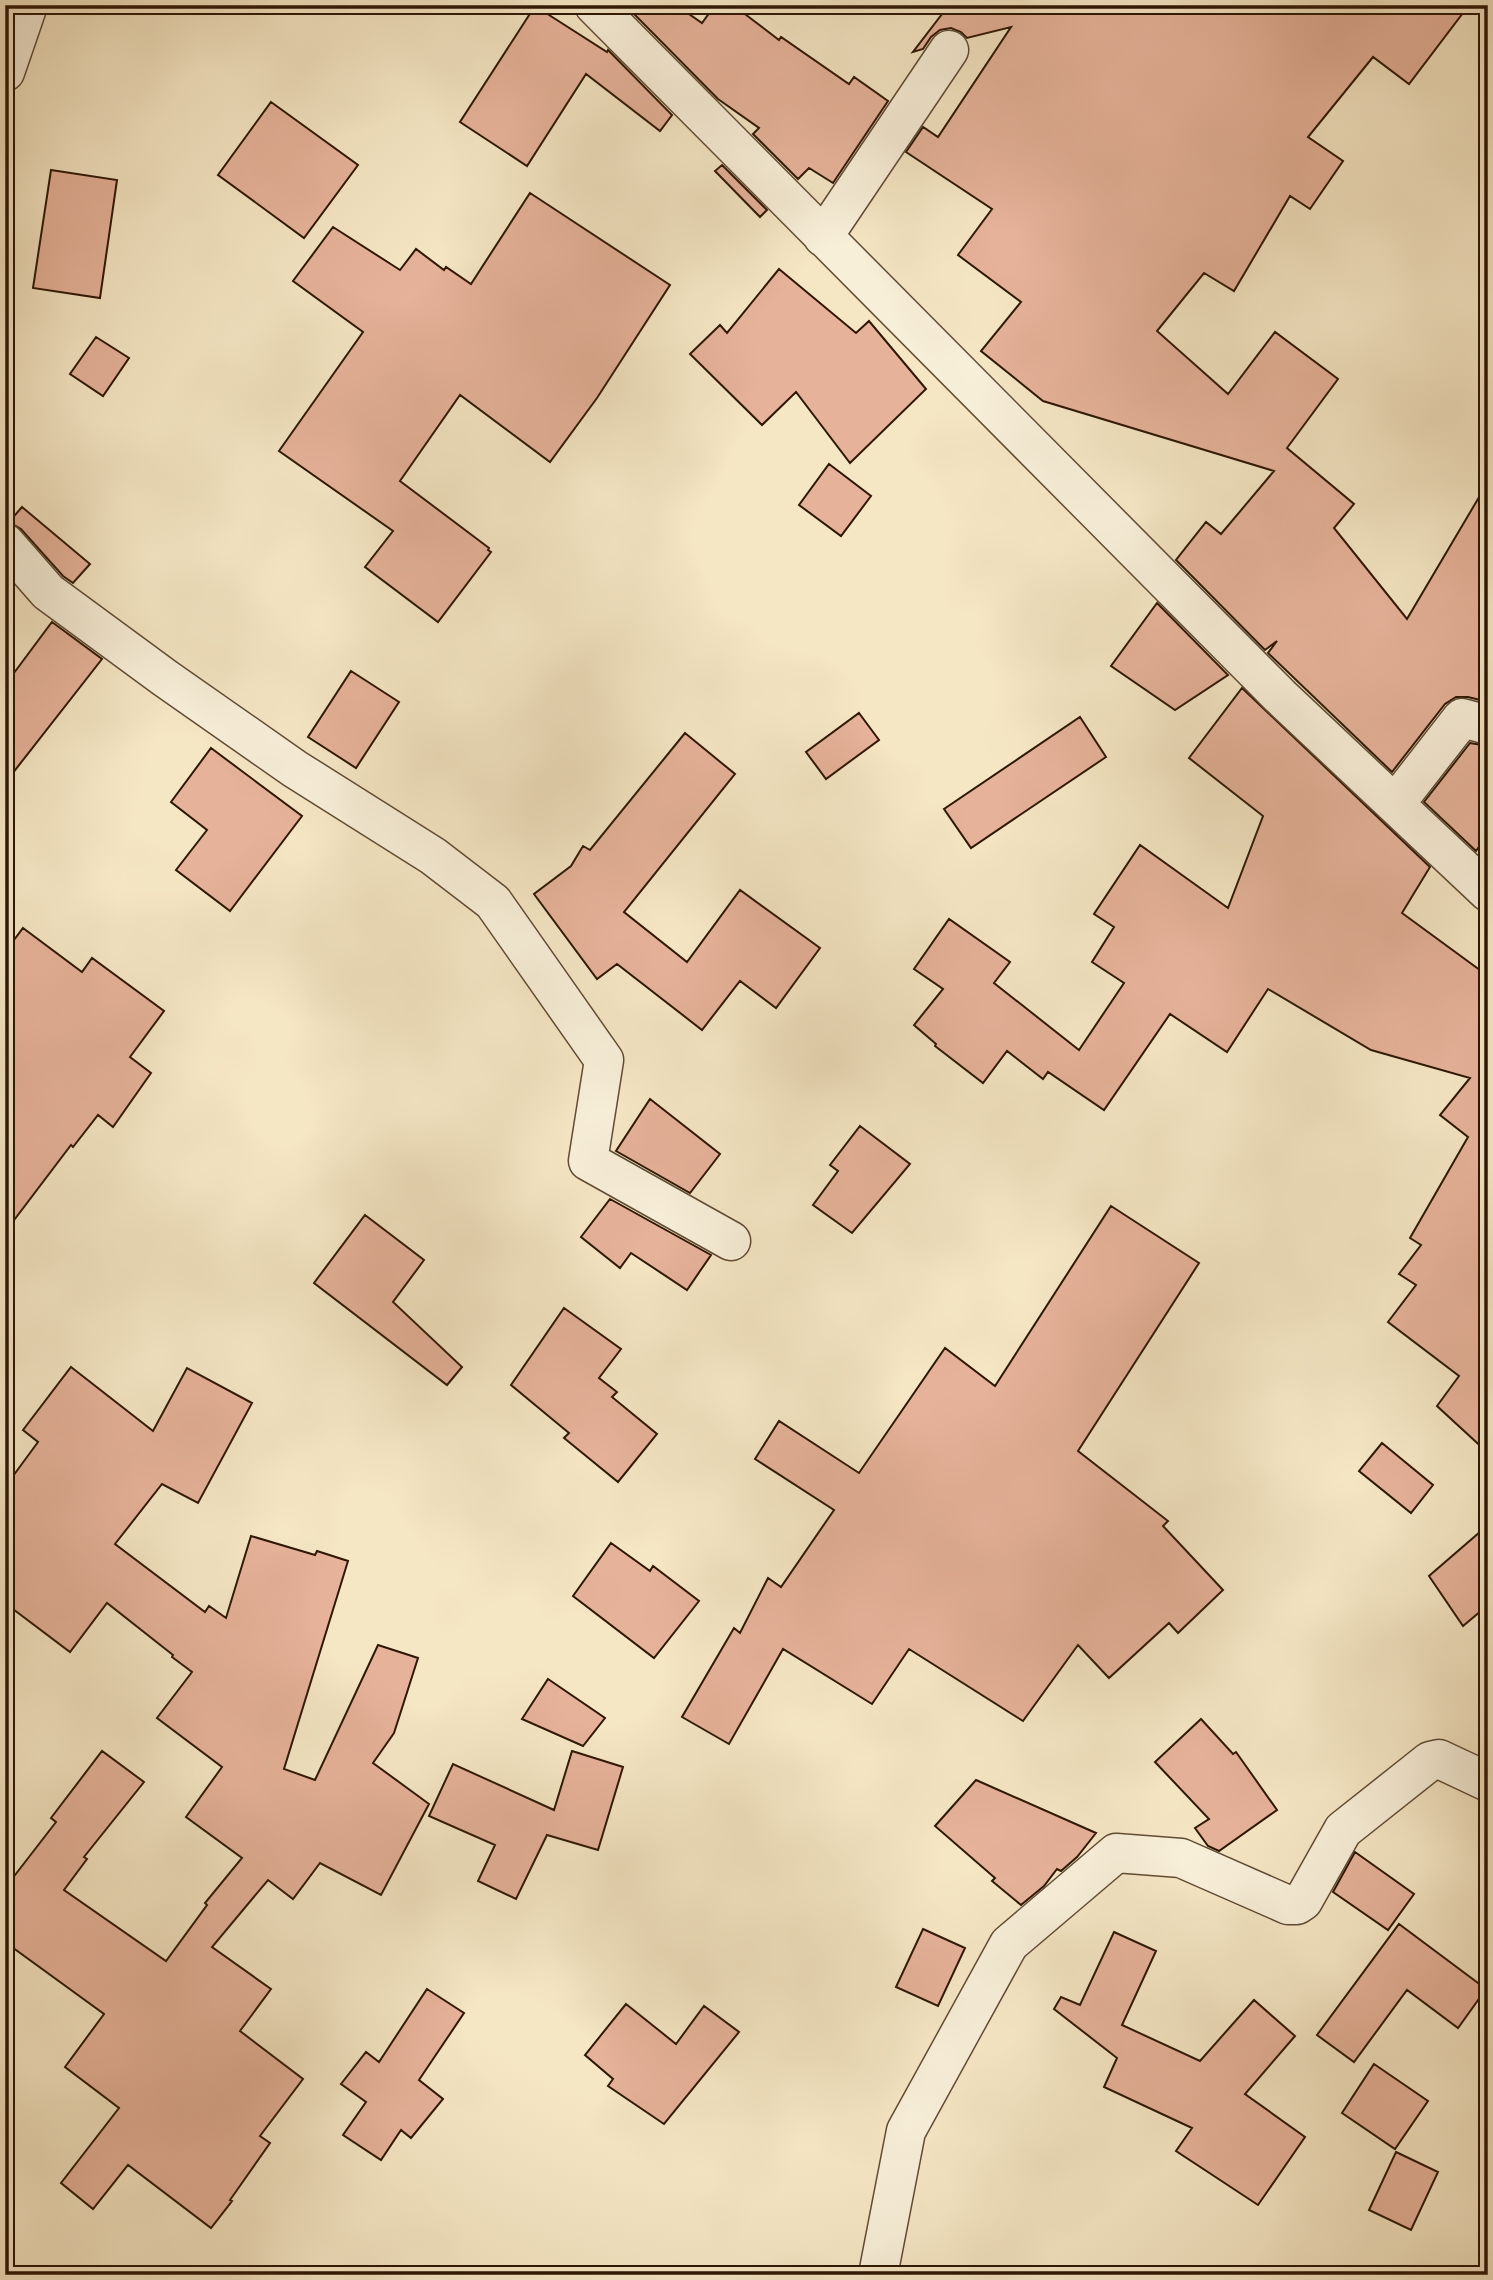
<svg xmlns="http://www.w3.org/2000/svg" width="1493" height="2280" font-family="'IM FELL English',serif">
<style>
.building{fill:#e6b29a;stroke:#2e1704;stroke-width:2}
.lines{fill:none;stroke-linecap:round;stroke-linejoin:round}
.street-casing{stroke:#604b34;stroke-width:41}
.street{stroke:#f8efd9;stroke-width:38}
</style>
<rect width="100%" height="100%" fill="#f5e6c4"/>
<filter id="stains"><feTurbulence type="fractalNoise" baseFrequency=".00286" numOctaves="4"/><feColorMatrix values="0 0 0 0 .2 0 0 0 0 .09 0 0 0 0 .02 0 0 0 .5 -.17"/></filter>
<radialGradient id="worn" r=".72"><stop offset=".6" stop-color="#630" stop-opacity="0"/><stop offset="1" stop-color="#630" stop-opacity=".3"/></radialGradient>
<path class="building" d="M641,5H676L702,23L715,5H733L779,40L781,37L849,84L854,77L888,101L833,183L809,168L798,179L753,134L759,128L718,99L634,14Z
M949,5H1469L1409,84L1373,57L1308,137L1343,161L1310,209L1290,196L1234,291L1204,273L1157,331L1228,394L1275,332L1338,379L1287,448L1354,504L1334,528L1407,619L1488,482V702L1468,697H1456L1445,704L1392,772L1268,653L1277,641L1265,650L1176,560L1206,522L1221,534L1274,471L1043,401L981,351L1021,302L958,255L992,209L906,152L923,127L938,137L1011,27L967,38L961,32L951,28L940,30L931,37L923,49L913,52Z
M535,6L607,52L608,50L672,115L660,131L586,74L527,166L460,122Z
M271,102L358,165L304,238L218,175Z
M722,165L767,210L760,217L715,171Z
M51,170L117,180L100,298L33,288Z
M530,193L670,285L597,398L550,462L460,395L400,481L489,548L488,550L491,552L438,622L365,567L393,531L279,451L363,332L293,281L333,227L400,270L416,249L444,270L446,267L471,284Z
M779,269L856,333L869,321L926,389L850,463L796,392L762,425L690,354L720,325L727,333Z
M96,337L129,358L103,396L70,374Z
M829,464L871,496L841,536L799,505Z
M22,507L90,564L73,583L63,576L21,529L9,522Z
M1157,603L1228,675L1175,710L1111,666Z
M52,622L102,659L5,783V685Z
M351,671L399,702L356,768L308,737Z
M1242,688L1430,867L1402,913L1488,976V1453L1437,1406L1459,1376L1388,1322L1416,1285L1399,1274L1421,1245L1410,1238L1468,1137L1440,1115L1470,1078L1371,1050L1268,989L1227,1052L1170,1014L1104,1110L1048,1072L1043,1079L1007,1051L983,1083L935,1046L936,1044L914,1025L943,989L914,969L949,919L1010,962L994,983L1079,1050L1124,983L1092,962L1114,927L1094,914L1140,845L1228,908L1263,816L1189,758Z
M859,713L879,740L826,779L806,752Z
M1080,717L1106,757L971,848L944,809Z
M685,733L735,774L624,912L687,962L740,890L820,948L776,1008L740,981L702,1030L617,964L597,979L534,894L571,866L583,846L590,850Z
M1470,743L1488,746V834L1476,851L1424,802Z
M211,748L302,816L230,911L176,870L207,830L171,802Z
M23,928L82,972L92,958L164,1011L130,1057L151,1073L113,1127L98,1115L73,1147L71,1145L5,1232V952Z
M650,1099L720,1154L690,1193L616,1151Z
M860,1126L910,1164L852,1233L813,1205L838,1171L830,1165Z
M610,1199L711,1255L687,1290L631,1253L620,1268L581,1237Z
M1111,1206L1199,1263L1078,1451L1168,1521L1163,1526L1223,1590L1178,1633L1169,1623L1109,1678L1078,1645L1023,1721L909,1649L872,1704L783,1649L729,1744L682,1717L734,1628L740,1633L768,1578L781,1587L834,1510L755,1459L779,1421L859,1473L945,1348L995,1386Z
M365,1215L424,1260L393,1302L462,1367L447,1385L314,1283Z
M564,1308L621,1349L599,1378L617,1392L612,1397L657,1434L618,1482L564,1438L569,1433L511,1385Z
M71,1367L153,1431L187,1368L252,1403L198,1503L162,1484L115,1544L205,1612L209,1606L226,1618L251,1536L315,1555L317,1551L348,1561L284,1769L315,1780L378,1645L418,1658L394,1733L373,1763L429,1804L381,1895L320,1863L293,1899L268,1880L212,1947L271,1989L240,2031L303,2079L260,2136L270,2143L230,2200L232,2201L211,2228L128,2165L93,2209L61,2183L119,2108L65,2067L104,2014L5,1942V1888L56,1822L51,1818L102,1751L144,1782L84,1857L87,1859L64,1890L166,1961L207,1905L205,1903L242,1858L186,1817L222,1767L157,1718L192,1672L172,1657L173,1655L107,1603L70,1652L5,1603V1487L38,1442L23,1430Z
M1382,1443L1433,1485L1411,1513L1359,1471Z
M1488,1525V1605L1463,1626L1429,1576Z
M611,1543L650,1571L653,1566L699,1601L654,1658L573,1596Z
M548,1679L605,1718L583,1746L522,1719Z
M1201,1719L1233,1754L1236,1752L1277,1810L1219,1851L1208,1846L1195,1828L1209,1819L1155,1762Z
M572,1751L623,1767L598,1850L547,1835L516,1899L478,1881L495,1845L429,1816L453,1764L554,1810Z
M976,1780L1096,1833L1077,1857L1061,1871L1057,1869L1044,1886L1021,1905L992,1881L995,1878L935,1826Z
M1355,1852L1414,1894L1388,1930L1333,1892Z
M1399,1924L1486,1989L1458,2028L1407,1990L1354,2062L1317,2035Z
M923,1929L965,1948L938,2006L896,1987Z
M1114,1932L1156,1951L1122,2025L1200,2061L1254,2000L1295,2036L1245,2094L1305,2137L1258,2205L1176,2151L1192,2128L1104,2087L1117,2058L1054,2009L1061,1997L1080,2005Z
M427,1989L464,2013L419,2080L443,2099L411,2138L401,2130L381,2160L343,2135L366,2102L341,2084L366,2052L379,2062Z
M626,2004L676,2044L704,2006L739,2032L664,2124L608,2086L613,2079L585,2055Z
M1374,2064L1428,2101L1395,2149L1342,2113Z
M1396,2152L1438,2172L1411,2230L1369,2210Z"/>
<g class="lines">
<g class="street-casing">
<path id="street" d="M594,5L1280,696L1488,892
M5,72L28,5
M823,237L949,50
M5,543L48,592L165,678L295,769L433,856L493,902L604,1060L588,1161L731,1241
M1395,804L1462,718L1488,725
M878,2275L906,2131L1009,1944L1116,1853L1181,1858L1288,1905H1297L1303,1901L1343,1830L1430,1761L1439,1759L1488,1782"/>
</g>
<use href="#street" class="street"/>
</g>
<rect width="1493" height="2280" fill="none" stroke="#f5e6c4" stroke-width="28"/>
<rect x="7" y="7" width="1479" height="2266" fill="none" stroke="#2e1704" stroke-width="3.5"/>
<rect x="14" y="14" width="1465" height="2252" fill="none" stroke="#2e1704" stroke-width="2"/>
<rect width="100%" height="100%" filter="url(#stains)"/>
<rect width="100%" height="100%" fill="url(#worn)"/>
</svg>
